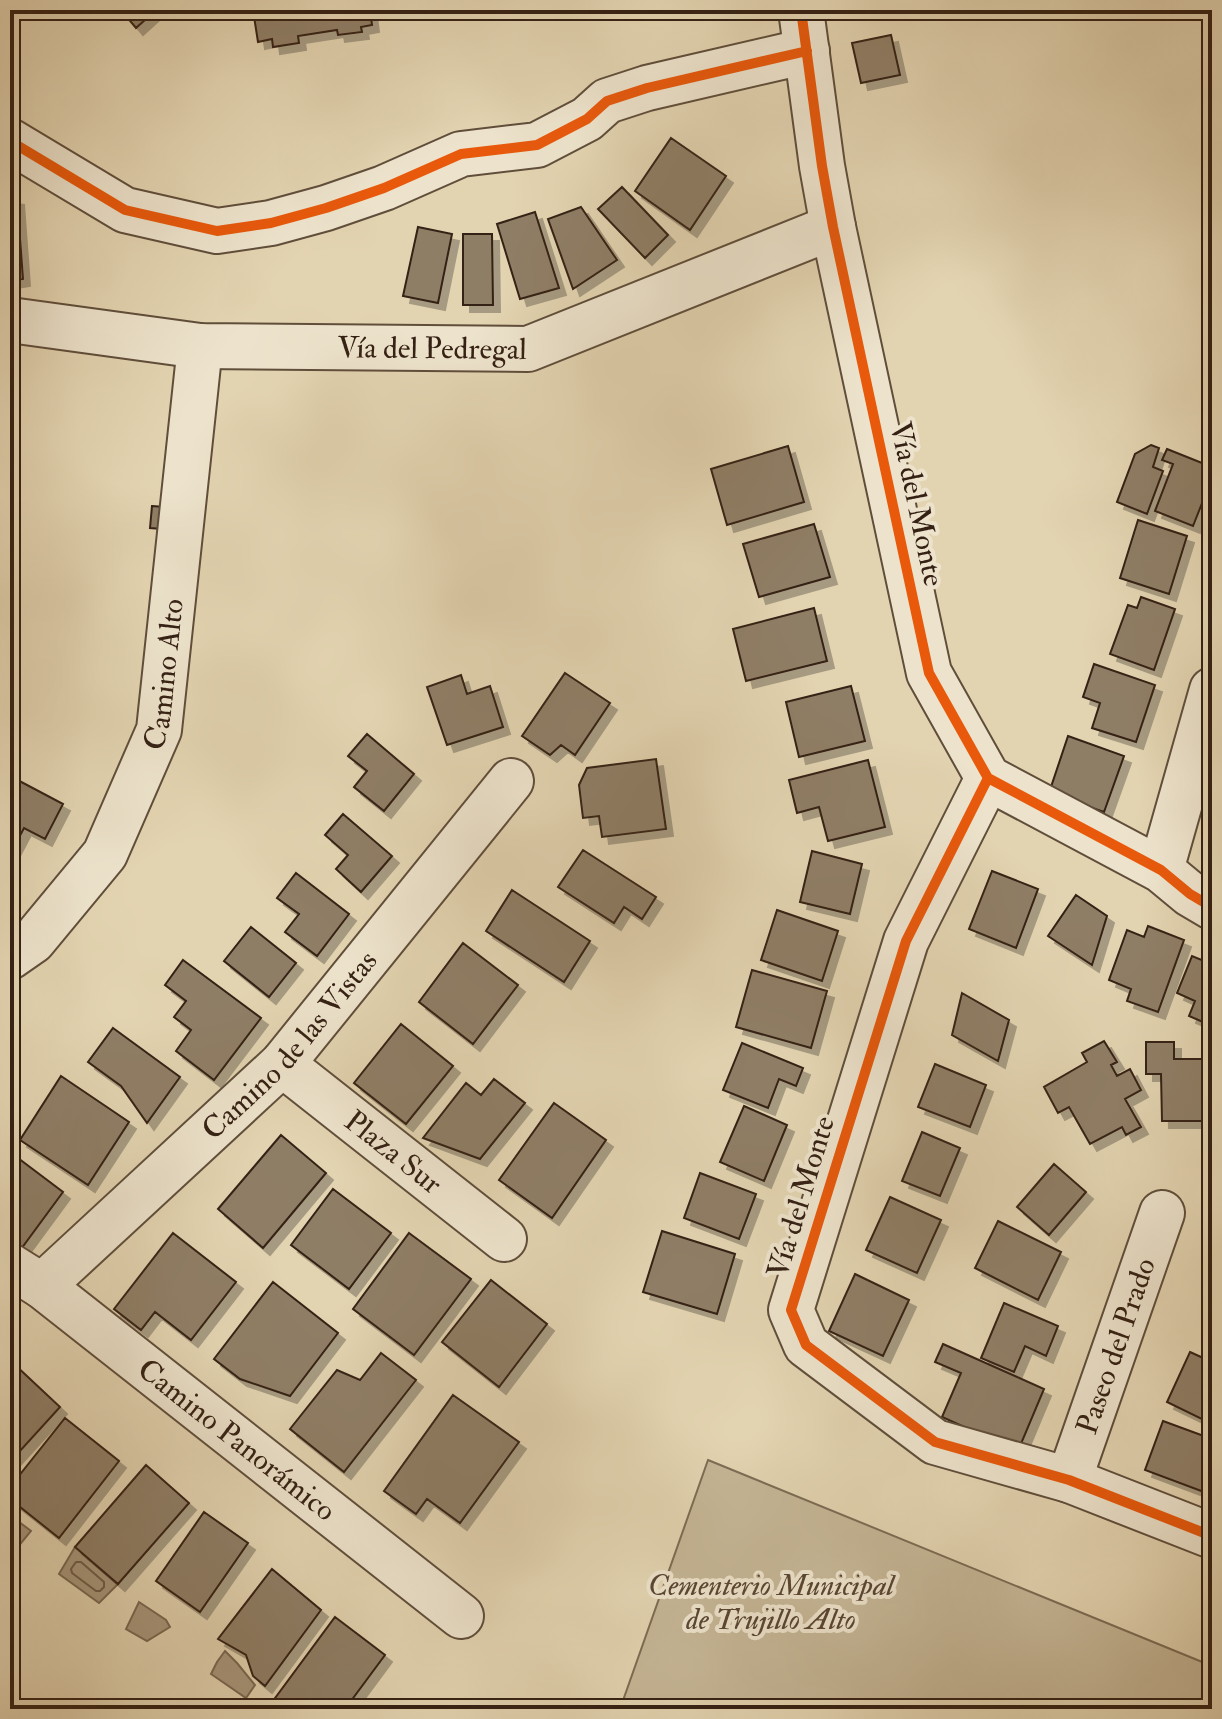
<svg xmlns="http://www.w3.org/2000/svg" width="1222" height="1719" font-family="'IM FELL Double Pica',serif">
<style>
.green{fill:#c5b696;stroke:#7d6c55;stroke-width:2}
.water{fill:#a8977c;stroke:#7a6852;stroke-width:2}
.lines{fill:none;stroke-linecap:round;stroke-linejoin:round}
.shore{stroke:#6e5c48;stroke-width:2}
.building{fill:#8f7e66;stroke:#352114;stroke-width:2;filter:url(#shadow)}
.minor-casing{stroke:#604e3b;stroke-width:48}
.minor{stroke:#ede3cc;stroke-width:44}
.cycleway-casing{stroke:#ede3cc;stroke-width:15}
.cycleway{stroke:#e8590c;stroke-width:10}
.labels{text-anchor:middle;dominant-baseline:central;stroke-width:8;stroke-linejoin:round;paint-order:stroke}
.street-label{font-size:30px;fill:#352114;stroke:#ede3cc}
.park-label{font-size:30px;font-style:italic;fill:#594634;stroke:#ede3cc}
</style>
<defs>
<filter id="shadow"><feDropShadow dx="7" dy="7" stdDeviation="0" flood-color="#0004"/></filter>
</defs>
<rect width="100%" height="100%" fill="#e3d4b1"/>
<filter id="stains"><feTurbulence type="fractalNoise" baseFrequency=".0025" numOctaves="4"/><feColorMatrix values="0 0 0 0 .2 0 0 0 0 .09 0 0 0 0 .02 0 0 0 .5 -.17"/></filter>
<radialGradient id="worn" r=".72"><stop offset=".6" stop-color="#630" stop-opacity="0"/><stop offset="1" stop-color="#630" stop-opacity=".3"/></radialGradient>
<path class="green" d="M708,1460L1212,1666V1709H620Z"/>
<path class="water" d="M10,1515L31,1531L13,1553L10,1551Z
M75,1547L118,1584L99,1603L59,1574Z
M139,1602L166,1620L170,1627L147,1641L126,1629Z
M225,1651L237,1663L255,1685L246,1698L211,1674L217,1662Z"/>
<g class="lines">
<path class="shore" d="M76,1562H81L104,1582V1587L100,1591H96L72,1573L71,1569Z"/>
</g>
<path class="building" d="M121,10H156L136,28Z
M253,10H370L372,25L361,27L362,32L338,35L337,30L298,36L299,43L273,47L272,39L258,42Z
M891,35L900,75L861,83L852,43Z
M671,138L726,176L690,230L635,191Z
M622,187L668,235L645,258L598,209Z
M10,197L17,198L23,279L10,281Z
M581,207L617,260L573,289L548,219Z
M535,212L559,288L520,299L497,224Z
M418,227L452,234L438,303L403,296Z
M463,234H492L493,305H463Z
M1151,445L1159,448L1153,467L1163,471L1147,514L1117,502L1135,454Z
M788,446L804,502L727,525L711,469Z
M1167,449L1212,467V478L1193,526L1155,511L1173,464L1162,460Z
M152,506L177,508L175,530L150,528Z
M1138,520L1187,536L1169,594L1120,578Z
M814,524L830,577L759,597L743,544Z
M1141,597L1175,609L1154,670L1110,654L1128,605L1137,608Z
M814,608L827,661L746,681L733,629Z
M1094,664L1155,685L1136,742L1092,728L1100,703L1083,697Z
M565,673L610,703L575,755L561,745L550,755L522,736Z
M461,675L467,694L490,686L503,727L447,745L427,687Z
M851,686L865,741L799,757L786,702Z
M367,734L414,774L384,811L354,787L367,771L348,756Z
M1068,736L1124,756L1104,812L1049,793Z
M656,759L666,829L602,837L599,816L583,818L579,785L587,768Z
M868,760L885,827L828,841L819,807L797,813L789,780Z
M10,776L63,804L45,839L24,828L13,849L10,847Z
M343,814L392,856L361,892L336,869L348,855L325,835Z
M583,850L656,897L642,919L624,907L614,923L558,887Z
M812,851L862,864L850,914L800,902Z
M992,871L1038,889L1016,948L969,929Z
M296,873L349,914L317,956L285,932L299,914L277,898Z
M512,890L590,941L564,982L486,931Z
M1076,895L1107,916L1092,965L1048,936Z
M777,910L838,931L822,981L761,960Z
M1148,926L1184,940L1158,1012L1127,1001L1131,989L1109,980L1127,930L1144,937Z
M251,927L296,963L269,997L224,961Z
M463,943L518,985L473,1044L419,1002Z
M1209,949L1212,950V1026L1189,1016L1195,1001L1177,993L1192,956L1204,961Z
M183,960L261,1018L214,1080L176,1051L191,1030L174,1017L186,1001L165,985Z
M752,970L827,991L811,1048L736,1027Z
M962,993L1009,1020L998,1061L952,1035Z
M401,1024L453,1066L406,1124L354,1083Z
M113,1028L180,1077L147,1123L121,1086L88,1062Z
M1104,1041L1117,1062L1111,1065L1117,1076L1130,1069L1141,1090L1125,1099L1141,1127L1126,1135L1122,1127L1090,1144L1069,1107L1058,1113L1044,1087L1087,1062L1082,1053Z
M1146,1042H1174V1059H1212V1121H1162L1161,1074H1146Z
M742,1043L803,1068L796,1086L779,1079L768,1108L723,1090Z
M935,1064L986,1085L970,1127L918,1107Z
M61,1076L129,1122L88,1185L20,1140Z
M494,1079L525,1103L480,1159L423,1138L466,1083L481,1095Z
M554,1103L606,1140L552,1218L499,1180Z
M744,1106L787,1125L764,1181L720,1162Z
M922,1132L960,1148L940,1196L902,1181Z
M281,1135L326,1173L263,1248L218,1209Z
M10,1152L63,1192L21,1249L10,1241Z
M1054,1164L1086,1192L1049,1235L1017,1207Z
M700,1173L756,1194L739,1239L684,1218Z
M333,1189L391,1233L349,1289L291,1245Z
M890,1197L941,1220L917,1273L866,1250Z
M998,1221L1061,1252L1038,1300L975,1268Z
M662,1231L735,1254L717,1314L643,1292Z
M173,1233L236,1282L191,1340L155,1312L141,1330L114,1309Z
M409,1233L471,1279L414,1355L353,1309Z
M855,1274L909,1300L883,1356L829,1331Z
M491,1280L547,1324L499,1387L442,1342Z
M273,1282L338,1333L290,1396L240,1379L214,1359Z
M1004,1303L1058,1326L1046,1356L1025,1346L1014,1372L981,1358Z
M943,1344L1044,1389L1018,1451L942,1417L961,1373L935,1362Z
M1190,1352L1212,1362V1424L1167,1402Z
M381,1353L416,1380L344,1472L290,1429L337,1370L360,1380Z
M13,1363L60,1407L10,1462V1366Z
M453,1395L519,1442L460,1523L427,1499L416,1514L384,1491Z
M65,1418L119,1461L59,1538L10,1499V1487Z
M1163,1421L1212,1439V1495L1145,1470Z
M146,1465L189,1503L118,1584L75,1547Z
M204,1512L248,1543L200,1612L156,1581Z
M272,1569L321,1610L265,1686L253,1676L246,1655L218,1639Z
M335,1617L385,1655L345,1709H267Z"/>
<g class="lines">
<g class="minor-casing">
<g id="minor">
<path d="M801,10L822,166L833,227L929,673L988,778L1161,870L1190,894L1212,907"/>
<path d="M10,141L125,210L217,231L271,223L326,208L384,188L461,154L537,145L587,119L607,101L647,88L807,51"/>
<path id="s1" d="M10,320L200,346L528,349L833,227"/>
<path d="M988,778L906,941L791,1310L806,1345L935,1442L1069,1480L1212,1536"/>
<path d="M1161,870L1212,690"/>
<path id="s2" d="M10,957L33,941L105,854L159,730L200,346"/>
<path id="s3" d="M282,1064L504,1239"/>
<path id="s4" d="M10,1266L42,1286L461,1616"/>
<path id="s5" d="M42,1286L282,1064L511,781"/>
<path id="s6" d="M1069,1480L1162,1213"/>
</g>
</g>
<use href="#minor" class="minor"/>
<g class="cycleway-casing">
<path id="cycleway" d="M801,10L822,166L833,227L929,673L988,778L1161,870L1190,894L1212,907
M10,141L125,210L217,231L271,223L326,208L384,188L461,154L537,145L587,119L607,101L647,88L807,51
M988,778L906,941L791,1310L806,1345L935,1442L1069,1480L1212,1536"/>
</g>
<use href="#cycleway" class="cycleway"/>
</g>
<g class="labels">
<g class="street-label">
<text stroke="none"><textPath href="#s1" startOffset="424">Vía del Pedregal</textPath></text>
<text transform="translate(917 504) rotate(78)">Vía del Monte</text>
<text stroke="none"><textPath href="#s2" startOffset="332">Camino Alto</textPath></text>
<text stroke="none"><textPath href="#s5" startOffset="346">Camino de las Vistas</textPath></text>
<text stroke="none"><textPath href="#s3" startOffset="142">Plaza Sur</textPath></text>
<text transform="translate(801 1197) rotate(-73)">Vía del Monte</text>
<text stroke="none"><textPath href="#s6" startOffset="142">Paseo del Prado</textPath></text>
<text stroke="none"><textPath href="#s4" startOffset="286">Camino Panorámico</textPath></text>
</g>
<g class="park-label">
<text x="771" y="1585">Cementerio Municipal<tspan x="771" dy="34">de Trujillo Alto</tspan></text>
</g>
</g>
<rect width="1222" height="1719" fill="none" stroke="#e3d4b1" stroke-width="40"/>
<rect x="12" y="12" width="1198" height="1695" fill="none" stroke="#352114" stroke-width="4"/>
<rect x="20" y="20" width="1182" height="1679" fill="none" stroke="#352114" stroke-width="2"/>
<rect width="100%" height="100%" filter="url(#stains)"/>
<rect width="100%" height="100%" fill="url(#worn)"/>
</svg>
